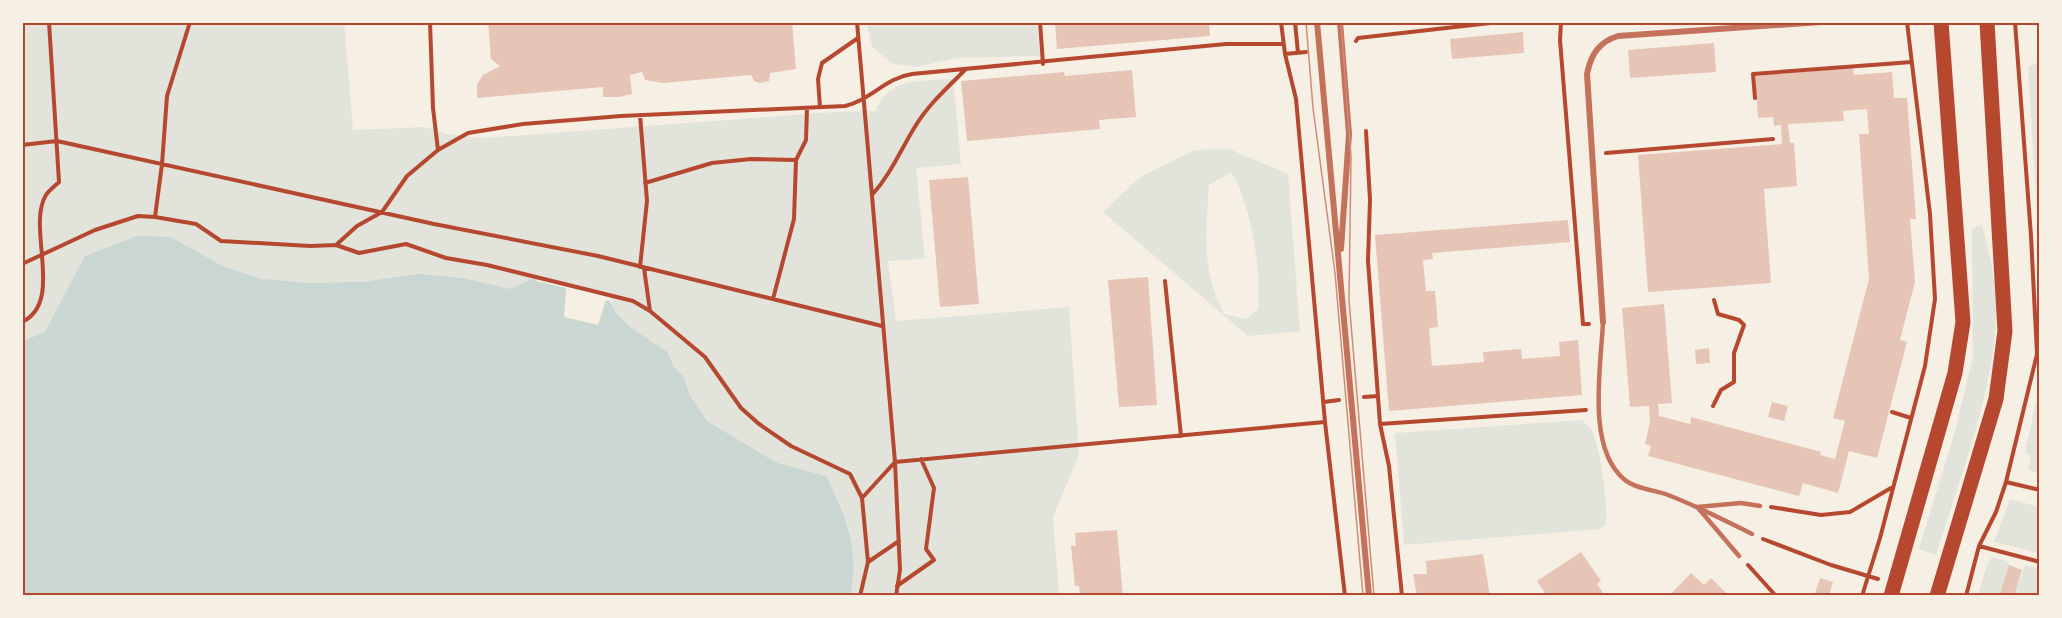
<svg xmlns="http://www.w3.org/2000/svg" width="2062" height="618" font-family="'Fira Sans',sans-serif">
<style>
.green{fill:#e2e4dc;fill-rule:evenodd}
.water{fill:#c9d6d2}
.pier{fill:#f6efe4}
.building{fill:#e6c5b7}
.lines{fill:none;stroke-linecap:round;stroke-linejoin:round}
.path{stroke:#b5482f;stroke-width:4}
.service{stroke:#c5725c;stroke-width:4.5}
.minor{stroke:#c5725c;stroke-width:6}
.primary{stroke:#b5482f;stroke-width:15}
.tram{stroke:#cf8b77;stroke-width:1.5}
.neatline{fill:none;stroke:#b5482f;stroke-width:2}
</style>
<rect width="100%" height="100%" fill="#f6efe4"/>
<path class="green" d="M22,23H344L353,130L425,127L447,134L483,138L834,112L876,111C887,77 923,81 953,79L961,164L916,168L925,259L888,261L896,321L1069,307L1079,455L1053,517L1059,595H23Z
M867,23H1037L1040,56L957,58L916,67L893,64L872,47Z
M2039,61V243L2028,68Z
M1229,149L1288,174L1300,331L1248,336L1103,212L1140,177L1195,150ZM1231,172C1251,203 1262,273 1258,309L1246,319L1224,314C1201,269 1206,234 1209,185Z
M1982,225C1990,254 1997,284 1996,315C1995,388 1958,484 1936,555L1919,549L1955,431L1973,356L1972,228Z
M2039,388V473L2028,470L2031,456L2025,452Z
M1582,420C1585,423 1590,427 1592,430C1600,447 1608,504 1606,524L1600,529L1404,545L1395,433Z
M2010,499L2039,507V553L1994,542Z
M1992,557L2007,561L2009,565L1999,595L1978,596L1987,565Z
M2025,565L2039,569V595L2014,596Z"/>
<path class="water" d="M137,236L171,237L222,266L262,279L307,283L363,282L418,274L463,278L510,289L532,279L608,299L616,313L631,328L667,352L673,365L684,378L690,396L707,421L777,463L826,476C846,516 860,551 850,596H23V341L45,332L85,256Z"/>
<path class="pier" d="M537,278L610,297L613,302L606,300L598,325L564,317L566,288L536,281Z"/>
<path class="building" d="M488,22H792L796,69L770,73L769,81L760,83L754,81L751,75L663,83L645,80L642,72L630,75L632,94L619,97H603V87L477,98V85L483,75L500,66L491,59Z
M1055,22H1209L1210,36L1057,49Z
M1523,32L1524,53L1452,59L1450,39Z
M1714,43L1716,72L1630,78L1628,50Z
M1853,68L1854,75L1892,72L1894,98H1907L1916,219H1910L1915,282L1900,340L1907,342L1877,458L1849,451L1838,493L1803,483L1799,496L1648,456L1651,446L1645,444L1650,422L1649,406L1630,407L1622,308L1664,304L1672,403L1658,404L1659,416L1690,424L1691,417L1821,452L1820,455L1835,459L1845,421L1833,418L1869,279L1859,134H1869L1867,109L1843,111L1844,121L1788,124L1790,143H1794L1797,186L1764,189L1771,283L1648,292L1638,155L1782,144L1781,125L1774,126L1773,117L1758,118L1755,76Z
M1132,70L1136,117L1099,120L1100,129L967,141L961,81L1064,72L1065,76Z
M968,177L979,304L940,307L929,180Z
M1568,220L1570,242L1432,253L1433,259L1423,260L1426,291H1435L1438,327L1429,328L1432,366L1484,362L1483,352L1521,349L1522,359L1560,356L1559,342L1578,340L1582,395L1389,411L1375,235Z
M1148,277L1157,405L1119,407L1108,280Z
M1709,348L1710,363L1696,364L1695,350Z
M1772,402L1788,406L1784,421L1768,417Z
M1117,530L1123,596H1080L1079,586H1075L1071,546H1076L1075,533Z
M1581,552L1601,581L1597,584L1605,596H1547L1537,581Z
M1483,554L1490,596H1417L1413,574H1427L1426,561Z
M2009,565L2022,570L2014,596H1999Z
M1691,573L1704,585L1711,578L1729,596H1669Z
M1820,578L1833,582L1829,596H1814Z"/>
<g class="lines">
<path class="path" d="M430,22L433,108L438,150
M857,22L895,462L900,570L896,596
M1040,22L1043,64
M1281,22L1285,54L1296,99L1325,422L1345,596
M1295,22L1298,53
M1561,22L1560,40L1583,324H1589
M1356,41L1358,38L1499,22
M1285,54L1306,52
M1755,98L1753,74L1912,62
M820,107L818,79L822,63L858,38
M640,115L647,201L640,267
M1366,131L1370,200L1368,261L1380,424L1389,466L1402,596
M22,145L57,141L434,224L598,256L882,326
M1606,153L1773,139
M645,183L712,163L751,159L796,160
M872,195C891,174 901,149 916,125C929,104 948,87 965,70
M155,217L162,164L167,96L190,22
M336,245L357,226L382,212L407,176L438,150L468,133L523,124L621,116L845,106C871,100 885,78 912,74L1226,44H1283
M22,264L95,230L138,216L155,217L196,224L221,241L310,246L336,245L359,253L406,244L446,258L487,265L633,301L650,311L705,357L741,408L759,424L791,446L850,474L862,498L868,562L860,596
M644,268L650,311
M1165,281L1181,436
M773,299L794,219L796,160L806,140L807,108
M22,322C65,302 26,227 46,195C49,190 55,186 59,182L49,22
M1364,397L1378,396
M1324,402L1339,400
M1713,406L1721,390L1734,382V353L1744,325L1739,320L1718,314L1714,300
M1892,412L1911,418
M1380,424L1586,410
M2006,482L2040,490
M862,498L895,462L1325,422
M1771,507L1821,515L1850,512L1891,488
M1763,539L1831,565L1878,579
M1979,546L2040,562
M868,562L899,541
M1748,565L1776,596
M897,586L934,560L926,549L934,488L921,459
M1862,596L1880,538L1925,366L1935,299L1930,214L1907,22
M1966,596L1979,546L1996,512L2006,482L2037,354L2031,236L2015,22"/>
<path class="service" d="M1603,322C1601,367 1586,449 1625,480C1636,489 1655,490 1668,495C1697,506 1724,520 1752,534
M1697,507L1741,503L1760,506
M1699,509L1739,556"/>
<path class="minor" d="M1317,22L1369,596
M1340,22L1349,134L1341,249
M1603,322L1587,74C1591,54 1599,42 1618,36L1821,22"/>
<path class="primary" d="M1891,596L1955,373L1963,322L1941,22
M1937,596L1996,399L2005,331L1987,22"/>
<path class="tram" d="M1306,22L1313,108L1335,273L1363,596
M1341,22L1351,157L1349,300L1374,596"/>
</g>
<rect width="2062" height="618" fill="none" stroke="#f6efe4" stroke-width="48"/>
<rect x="24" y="24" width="2014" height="570" class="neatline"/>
</svg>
